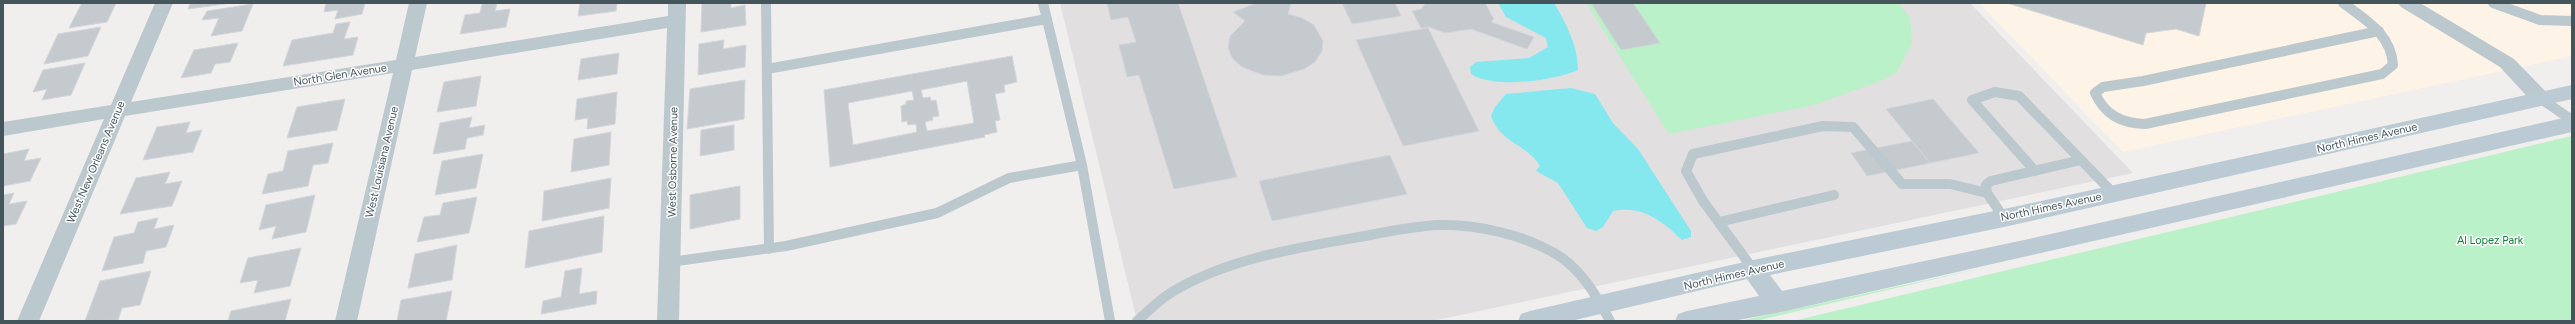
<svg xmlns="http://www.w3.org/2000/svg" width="2575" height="324" font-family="Figtree,sans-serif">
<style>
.commercial{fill:#fdf3e6}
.education{fill:#e2dfe0}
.green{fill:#baf1c8}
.water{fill:#85e8ef}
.building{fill:#c5cace;stroke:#d2d5da;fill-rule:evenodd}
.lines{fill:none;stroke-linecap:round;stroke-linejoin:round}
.lane{stroke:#bbc8ce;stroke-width:10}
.street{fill:#bbc8ce;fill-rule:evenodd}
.secondary{fill:#bbcad3;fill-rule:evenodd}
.labels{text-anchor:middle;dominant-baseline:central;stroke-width:3;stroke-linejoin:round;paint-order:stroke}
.street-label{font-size:11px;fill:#45555c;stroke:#fff}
.park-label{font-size:11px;fill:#13813b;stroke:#fff}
</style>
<rect width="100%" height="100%" fill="#f1eeee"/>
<path class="commercial" d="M1979,3H2395L2498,65L2503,71L2123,152Z
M2419,3H2572V56L2521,67Z"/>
<path class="education" d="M1060,3H1970L2133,173L1432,321H1137Z"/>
<path class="green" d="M1586,3H1898L1910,17L1912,43L1897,72L1880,81L1814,105L1669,134Z
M2572,136V321H1793Z
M1986,267L1756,321H1740Z"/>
<path class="water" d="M1498,3H1554C1566,23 1578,46 1578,70C1553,81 1494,89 1471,74L1470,67L1476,62L1529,58L1548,47L1546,38L1506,17Z
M1571,88L1595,94L1613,123L1638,149L1691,231V237L1682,240C1663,221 1640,204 1613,211L1603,227L1596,231L1587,228L1558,183L1536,171L1540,166C1527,144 1500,143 1491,116L1495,107L1506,94Z"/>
<path class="building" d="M82,3H116L107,22L69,28Z
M190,3H232L188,9Z
M326,3H365L362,14L335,19L338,10L324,12Z
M497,3L495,11L510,9L506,27L460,34L465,15L480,13L482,4Z
M580,3H617L616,11L578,16Z
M702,3H731V8L745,5L746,25L701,32Z
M1107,3H1178L1237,177L1174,189L1139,75L1127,77L1119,45L1136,42L1128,17L1111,20Z
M1257,3H1291L1288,14L1302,18L1314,25L1323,41L1322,51L1315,62L1304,69L1281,76L1263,75L1242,67L1232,58L1228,47L1230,36L1245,21L1233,12Z
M1342,3H1395L1401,16L1352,24Z
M1426,3H1485L1494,19L1491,22L1534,37L1527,49L1471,29L1445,33L1429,27L1421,28L1412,11L1421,9Z
M1591,3H1633L1660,43L1621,50Z
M2007,3H2206L2199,36L2176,29L2146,33L2143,45Z
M253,4L242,31L211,36L219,18L202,20L207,11Z
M350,22L344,39L358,37L353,55L283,66L292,40L333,33L336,24Z
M101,27L88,56L44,64L58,34Z
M1428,28L1479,131L1403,146L1356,40Z
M724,40L723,49L746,45L745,67L698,75L699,44Z
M238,43L230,62L215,64L211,73L181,78L194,50Z
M619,53L617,74L578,80L581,59Z
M1012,56L1017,82L1004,85L1005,92L995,94L1000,120L995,121L997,132L984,135L985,137L830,167L824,90ZM967,81L974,123L927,131L925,122L933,120L932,117L939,116L936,100L931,101L930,97L923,98L921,90ZM912,91L914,100L906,101V104L901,106L902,122L907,121L908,125L916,124L917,132L853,145L848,103Z
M85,63L71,95L42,100L47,89L33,92L43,70Z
M481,76L476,106L437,112L444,82Z
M745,80L744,119L687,129L690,89Z
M617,92L615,124L587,129L588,118L575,120L577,99Z
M345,99L337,130L287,138L297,107Z
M1933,99L1979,153L1930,163L1886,109Z
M472,117L469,128L485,125L483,135L467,138L465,149L433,154L440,123Z
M190,122L186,133L202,130L193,152L143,160L157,127Z
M734,125V150L700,156L701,130Z
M611,132L609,165L571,172L574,139Z
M1912,141L1930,163L1867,176L1851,153Z
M333,143L328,163L313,165L308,186L262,194L268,174L283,171L288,151Z
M29,149L24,161L41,158L30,181L3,186V154Z
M483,154L476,188L435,195L442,161Z
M1390,155L1407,194L1272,221L1259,181Z
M170,172L165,184L182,181L172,206L120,214L136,178Z
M611,178L609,208L542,221L544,191Z
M740,186V219L690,229V195Z
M14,193L9,204L27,201L16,224L3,226V195Z
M315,195L306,232L272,239L276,226L259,230L266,205Z
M477,197L469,233L417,242L424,217L440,215L443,203Z
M604,216L602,252L525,268L529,231Z
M158,218L154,229L174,225L166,247L146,251L143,263L102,271L114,237L134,233L138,222Z
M457,245L452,280L408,288L415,254Z
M301,248L290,286L254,293L258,280L240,283L248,258Z
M582,268L579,294L597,291L596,304L541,314L543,301L561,297L565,271Z
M151,271L140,305L122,308L118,320L85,321L100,281Z
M452,291L446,321H397L401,300Z
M291,299L285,321H228L231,311Z"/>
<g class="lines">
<path class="lane" d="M766,3L769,249
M1043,3L1082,165L1110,321
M2343,3C2366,20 2391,34 2393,65L2382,74L2145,124C2121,123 2105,115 2095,93L2103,87L2143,81L2379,31
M2493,3L2540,20L2572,21
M767,69L1047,19
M2541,99L2572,120
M2035,171L1972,100L1995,92L2019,96L2114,194
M2004,218L1987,193L1986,185L1991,181L2081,160
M1719,222L1834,195
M670,262L786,246L937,213L1009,178L1082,165
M1753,269L1703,201L1686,171L1693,154L1823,126L1853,127L1902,184H1950L1987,193
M1137,321C1148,311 1159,300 1172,292C1227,259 1296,248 1359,237C1386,232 1412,226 1440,225C1477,224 1524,235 1556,254C1582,270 1596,295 1610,321"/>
<path class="street" d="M155,3H173L131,102L396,60L409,3H427L415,57L668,16V3H686L679,321H657L667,28L412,70L357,321H335L393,73L125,116L39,321H17L104,119L3,136V122L111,105Z
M2398,3H2420L2514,59L2548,94L2551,99L2548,104L2541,106L2534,104L2500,67L2401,7Z"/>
<path class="secondary" d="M2572,85V99L2004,227L1770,275L1782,291L2029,239L2572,116V132L1777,313L1732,321H1675L1678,314L1687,311L1759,296L1747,279L1571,321H1518L1521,314L1530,311L1753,260L2004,209Z"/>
</g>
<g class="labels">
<g class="street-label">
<text transform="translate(340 75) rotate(-9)">North Glen Avenue</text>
<text transform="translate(2367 138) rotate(-13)">North Himes Avenue</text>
<text transform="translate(96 162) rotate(-67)">West New Orleans Avenue</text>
<text transform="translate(382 162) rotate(-77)">West Louisiana Avenue</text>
<text transform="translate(673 162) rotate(-89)">West Osborne Avenue</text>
<text transform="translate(2051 207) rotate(-12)">North Himes Avenue</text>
<text transform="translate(1734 275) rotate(-13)">North Himes Avenue</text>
</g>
<g class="park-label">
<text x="2490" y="240">Al Lopez Park</text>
</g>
</g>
<rect width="2575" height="324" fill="none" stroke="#45555c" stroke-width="8"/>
</svg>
